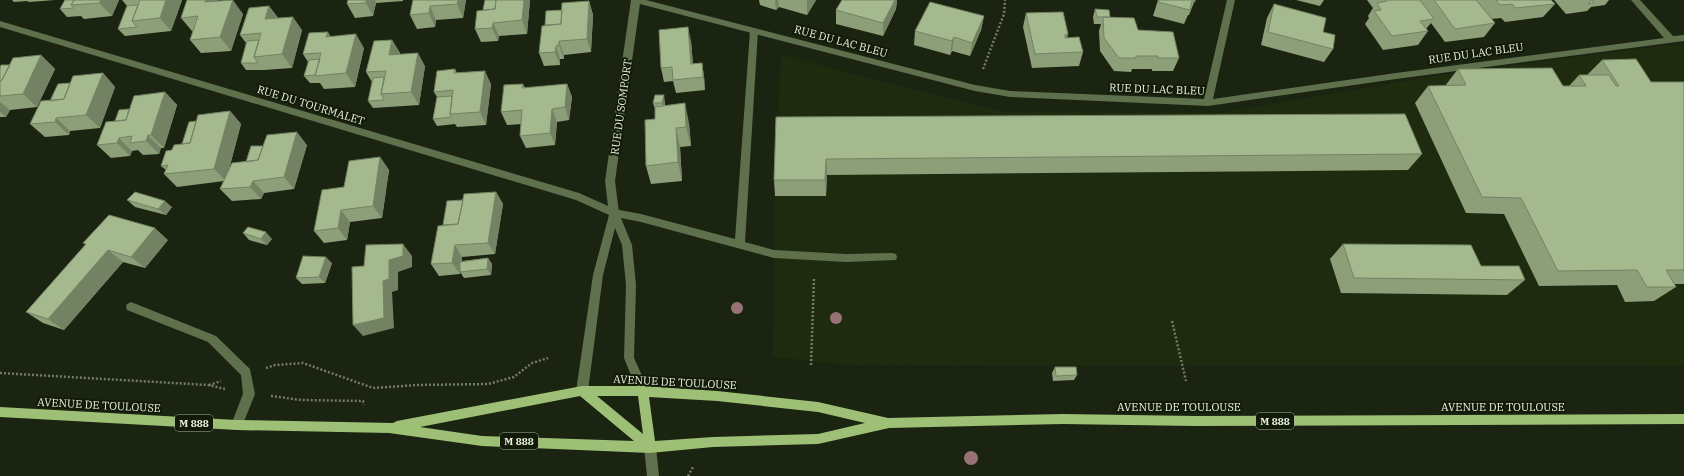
<svg xmlns="http://www.w3.org/2000/svg" width="1684" height="476" font-family="'IBM Plex Serif',serif">
<style>
.built{fill:#1f2b0f}
.lines{fill:none;stroke-linecap:round;stroke-linejoin:round}
.path{stroke:#737b69;stroke-width:2.5;stroke-dasharray:2 2;stroke-linecap:butt}
.lane{fill:#5f704d;fill-rule:evenodd}
.street{fill:#5f704d;fill-rule:evenodd}
.primary{fill:#9dc076;fill-rule:evenodd}
.tree{fill:#987275}
.wall{fill:#8d9f79}
.shaded-wall{fill:#738263}
.building{fill:#a4b98d;stroke:#738263}
.labels{text-anchor:middle;dominant-baseline:central;stroke-width:4;stroke-linejoin:round;paint-order:stroke}
.shield{fill:#121b07;stroke:#a9b1a1;stroke-width:1}
.shield-label{font-size:10px;font-weight:bold;fill:#eaf1e3}
.street-label{font-size:11px;fill:#eaf1e3;stroke:#121b07}
</style>
<rect width="100%" height="100%" fill="#1b2410"/>
<path class="built" d="M1684,43V366L851,365L773,357L775,196L781,55L1003,112L1221,113L1445,74Z"/>
<g class="lines">
<path class="path" d="M983,69L1004,14L1005,0
M1172,321L1186,381
M811,365L814,278
M266,368L275,365L303,363L373,388L418,385L488,384L514,377L532,363L548,358
M0,373L208,385L225,389
M209,385L221,381
M271,396L301,400L363,401L364,405
M688,476L693,467"/>
<path class="lane" d="M754,28L758,31L745,242L774,250L846,254L892,253L896,254L897,257L896,260L846,262L774,258L641,222L611,216L609,213L611,210L614,209L641,214L735,239L750,31Z
M131,302L216,336L250,369L255,394L241,429L237,430L233,429L231,425L243,394L241,375L208,342L127,310L126,307L127,304Z"/>
<path class="street" d="M631,0H646L975,85L1010,91L1204,99L1227,0H1235L1213,99L1396,73L1664,38L1631,0H1640L1673,36L1684,35V41L1396,79L1208,106L1010,97L975,91L640,4L615,181L619,213L632,245L636,285L634,358L649,391L647,395L643,396L639,395L624,358L626,285L622,245L615,228L603,275L588,391L586,395L582,396L578,395L576,391L593,275L609,215L576,200L0,27V21L579,193L608,206L605,181Z
M650,441L654,443L656,447L659,476H647L644,447L646,443Z"/>
<path class="primary" d="M582,386H643L717,391L818,402L888,418L1063,414L1195,416L1684,414V424L1195,426L1063,424L889,428L818,444L713,447L650,453L482,446L389,433L237,430L0,417V407L237,420L393,423L397,421ZM580,396L634,441L482,436L420,427ZM597,396H638L643,434ZM649,397L717,401L818,412L865,423L818,434L713,437L655,441Z"/>
</g>
<g class="tree">
<circle cx="737" cy="308" r="6"/>
<circle cx="836" cy="318" r="6"/>
<circle cx="971" cy="458" r="7"/>
</g>
<path class="wall" d="M12,0H55L29,2L27,1L14,2Z
M65,0H119L112,16L84,19L81,16L67,17L60,9Z
M122,0H182L171,31L125,36L118,29L127,6Z
M187,0H218V1L243,14L231,51L201,53L190,40L193,31H192L181,18Z
M348,0H403V1L376,3L373,16L355,18L347,4Z
M413,0H466L463,18L436,20L435,27L417,29L410,15Z
M485,0H530L527,34L499,36L498,41L481,42L475,29L483,10Z
M759,0H816L807,15L779,7L776,10L760,5Z
M842,0H897L896,9L883,36L836,24V10Z
M1158,0H1195L1189,15H1188L1184,24L1153,16Z
M1296,0H1324L1320,6Z
M1367,0H1420V1L1421,0H1551L1555,4L1543,17L1505,22L1501,18L1491,19L1495,23L1484,37L1445,42L1431,23L1426,29L1428,31L1418,45L1383,50L1365,24L1369,18L1368,16L1373,8Z
M1554,0H1609L1605,5L1591,7L1587,11L1566,14Z
M589,1L593,15L591,52L564,55V59H560V65L544,66L539,53L545,25L562,10Z
M1274,4L1323,32L1333,49L1324,62L1261,45L1267,18Z
M269,6L278,18L302,30L292,68L264,70H246L241,63L246,43L240,35Z
M1095,9L1110,17L1138,30L1179,58L1173,71H1152V69H1132L1131,72L1114,71L1100,51L1099,31L1101,24H1094L1093,17Z
M1026,13L1068,34L1067,38L1083,52L1079,66L1032,68L1023,27Z
M984,16L981,30L970,56L952,51L950,55L914,45L915,31Z
M331,37L364,48L355,87L324,89L320,83H310L304,76L308,62L303,54Z
M392,40L400,53V54L425,66L419,105L373,108L368,101L372,82L366,72Z
M691,41L693,64L702,63L704,76L705,90L676,93L673,81L664,82L661,68Z
M41,55L55,69L37,107L10,110L6,117H0V68L10,65Z
M1602,60L1651,82H1684V284H1674L1676,287L1654,301L1625,302L1617,285L1539,286L1504,214L1466,213L1415,103L1428,86H1445L1458,69L1563,86H1569L1579,75H1587Z
M455,69L457,73L491,84L486,125L457,127L455,124L437,126L433,119L437,97L434,92Z
M103,73L115,87L100,128L70,131L69,135L45,137L30,124L50,101L70,83Z
M523,84L525,88L567,84L572,97L569,120L557,122L555,145L526,148L520,136L521,124L507,125L501,112Z
M165,92L177,105L164,148H161L159,154L143,155L138,150L132,151L130,156L111,158L97,145L115,121L129,109Z
M665,102V105L689,123L691,146L680,147L682,181L651,184L646,166L655,119V109L653,103Z
M230,111L241,124L229,169L246,162L307,145L294,189L264,193L261,199L232,201L220,189L224,181L177,187L164,174L166,170L161,166L172,150L182,144L196,121Z
M776,117L1422,154L1408,170L827,175L826,196H775L774,180Z
M380,157L389,170L382,218L350,222L347,240L324,243L314,231L344,187Z
M496,192L503,204L495,254L462,257V261L488,258L492,264L491,275L464,278L460,272V274L439,276L431,264L443,225L463,200Z
M127,200L172,207L166,215L135,207Z
M243,233L272,239L267,245L249,240Z
M168,240L145,268L123,262L64,330L43,323L26,312L86,245L83,243Z
M1343,244L1481,266L1525,280L1507,295L1341,293L1330,259Z
M332,263L325,283L302,284L296,278Z
M1055,367L1077,375L1074,380L1053,381L1052,373Z"/>
<path class="shaded-wall" d="M101,0H119L112,16L99,3Z
M166,0H182L171,31L160,18Z
M206,0H218L220,3L205,2Z
M233,0L243,14L231,51L220,37Z
M366,0H375L376,3L373,16L366,3Z
M458,0H466L463,18L457,4Z
M524,0H530L527,34L522,20Z
M775,0H778L779,7L776,10Z
M807,0H816L807,15Z
M895,0H897L896,9L883,36V23Z
M589,1L593,15L591,52L587,39Z
M269,6L279,19H265Z
M430,6L436,20L435,27L429,13Z
M984,16L981,30L970,56L972,43Z
M293,17L302,30L292,68L282,54Z
M493,23L499,36L498,41L492,28Z
M688,27L691,41L694,77L691,64Z
M328,32L336,45L326,37Z
M356,34L364,48L355,87L346,73Z
M954,37L952,51L950,55L952,41Z
M392,40L400,53L396,68L389,55Z
M559,41L564,55V59L559,45Z
M556,46L560,59V65L555,52Z
M418,53L425,66L419,105L411,92Z
M41,55L55,69L37,107L23,94Z
M702,63L704,76L705,90L703,77Z
M485,71L491,84L486,125L480,112Z
M103,73L115,87L100,128L86,115Z
M567,84L572,97L569,120L565,107Z
M165,92L177,105L164,148L151,135Z
M664,95L665,102L664,110L662,103Z
M0,102L10,110L6,117L0,112Z
M685,103L689,123L691,146L686,127Z
M552,109L557,122L555,145L550,133Z
M230,111L241,124L226,181L214,169Z
M56,118L70,131L69,135L55,122Z
M676,128L680,147L682,181L678,162Z
M297,132L307,145L294,189L284,177Z
M148,135L161,148L159,154L146,141Z
M119,138L132,151L130,156L117,143Z
M380,157L389,170L382,218L373,206Z
M826,159L827,175L826,196L825,180Z
M253,181L264,193L261,199L250,187Z
M496,192L503,204L495,254L488,243Z
M165,201L172,207L166,215L158,209Z
M341,210L350,222L347,240L338,228Z
M155,228L168,240L145,268L131,257Z
M266,232L272,239L267,245L261,239Z
M403,244L412,256V267L398,272V290L392,292L394,328L363,336L353,325L383,281L389,260Z
M455,245L462,257L460,274L452,263Z
M108,250L123,262L64,330L48,319Z
M326,257L332,263L325,283L319,277Z
M488,258L492,264L491,275L487,269Z"/>
<path class="building" d="M65,0H74L71,5L74,8L60,9Z
M74,0H101L99,3L71,5Z
M140,0H166L160,18L132,21Z
M187,0H206L205,2L233,0L220,37L190,40L198,16L181,18Z
M348,0H366V3L347,4Z
M413,0H458L457,4L430,6L429,13L410,15Z
M485,0H496L495,9L483,10Z
M496,0H524L522,20L493,23L492,28L475,29L477,11L495,9Z
M842,0H895L883,23L836,10Z
M1159,0H1195V2L1192,1L1190,10L1158,2Z
M1386,0H1420L1434,19L1420,21L1428,31L1392,36L1374,11L1381,10L1377,3L1387,1Z
M1434,0H1476L1495,23L1455,29Z
M1496,0H1551L1555,4L1516,8L1512,4L1500,5Z
M1592,0L1594,3L1588,4Z
M589,1L587,39L559,41V45L556,46L555,52L539,53L542,26L561,24L562,3Z
M930,2L984,16L972,43L954,37L952,41L915,31Z
M1274,4L1326,18L1323,32L1335,35L1333,49L1268,32Z
M138,5L132,21L137,27L118,29L127,6Z
M269,6L265,19L293,17L282,54L254,57L261,33L240,35L249,8Z
M1095,9L1109,10L1110,17H1097Z
M562,10L561,24L545,25L546,11Z
M1063,12L1068,34L1065,35V38L1079,37L1083,52L1035,54L1026,13Z
M1103,17L1134,18L1138,30L1173,32L1179,58H1158V56H1136V58H1119L1104,38Z
M688,27L691,64L702,63L703,77L673,80L672,67L661,68L659,30Z
M328,32L326,37L356,34L346,73L315,76L321,53L303,54L309,33Z
M259,40L254,57L258,63H241L247,41Z
M392,40L389,55L418,53L411,92L381,94L386,71L366,72L374,41Z
M41,55L23,94L0,96V81L2,80L13,58Z
M320,59L315,75L304,76L309,60Z
M1636,59L1651,82H1684V270H1666L1676,287H1647L1637,270L1558,271L1521,198L1482,197L1428,86L1466,85L1458,69L1552,68L1563,86H1586L1579,75H1609L1616,86H1619L1602,60Z
M1,65H10L2,80L0,81V68Z
M455,69L454,73L485,71L480,112L450,114L453,90L434,92L437,71Z
M103,73L86,115L56,118L55,122L30,124L41,101L64,99L73,76Z
M384,77L381,94L384,100L368,101L373,78Z
M70,83L64,99L50,101L58,84Z
M523,84L522,88L567,84L565,107L552,109L550,133L520,136L522,110L501,112L504,85Z
M165,92L151,135H148L146,141L130,143L132,136L119,138L117,143L97,145L106,122L126,120L134,96Z
M655,95H664L662,103H653Z
M452,96L450,114L451,117L433,119L437,97Z
M685,103L686,127L676,128L678,162L646,166L645,120L655,119V107Z
M129,109L126,120L115,121L119,110Z
M230,111L214,169L164,174L168,165L161,166L166,151L172,150L174,145L190,143L198,115Z
M1405,114L1422,154L826,159L825,180H774L776,117Z
M196,121L190,143L182,144L189,122Z
M297,132L284,177L253,181L250,187L220,189L232,163L258,160L267,135Z
M251,146H263L258,160L246,162Z
M380,157L373,206L341,210L338,228L314,231L322,190L344,187L349,161Z
M135,192L165,201L158,209L127,200Z
M496,192L488,243L455,245L452,263L431,264L438,226L458,224L464,194Z
M463,200L458,224L443,225L447,201Z
M109,215L155,228L131,257L108,250L48,319L26,312L86,244L83,243Z
M248,227L266,232L261,239L243,233Z
M403,244V256L389,260V279L383,281L384,318L353,325L352,267L364,266L366,245Z
M1343,244L1471,245L1481,266H1519L1525,280L1354,278Z
M303,256L326,257L319,277L296,278Z
M488,258L487,269L460,272V262Z
M1055,367H1076L1077,375L1056,376Z"/>
<g class="labels">
<g class="shield">
<rect x="1256" y="413" width="38" height="16" rx="3"/>
<rect x="175" y="415" width="38" height="16" rx="3"/>
<rect x="500" y="433" width="38" height="16" rx="3"/>
</g>
<g class="shield-label">
<text x="1275" y="421">M 888</text>
<text x="194" y="423">M 888</text>
<text x="519" y="441">M 888</text>
</g>
<g class="street-label">
<text transform="translate(841 41) rotate(15)">RUE DU LAC BLEU</text>
<text transform="translate(1476 53) rotate(-8)">RUE DU LAC BLEU</text>
<text transform="translate(1157 89) rotate(2)">RUE DU LAC BLEU</text>
<text transform="translate(311 105) rotate(17)">RUE DU TOURMALET</text>
<text transform="translate(621 107) rotate(-82)">RUE DU SOMPORT</text>
<text transform="translate(675 382) rotate(3)">AVENUE DE TOULOUSE</text>
<text transform="translate(99 405) rotate(3)">AVENUE DE TOULOUSE</text>
<text x="1179" y="407">AVENUE DE TOULOUSE</text>
<text x="1503" y="407">AVENUE DE TOULOUSE</text>
</g>
</g>
</svg>
